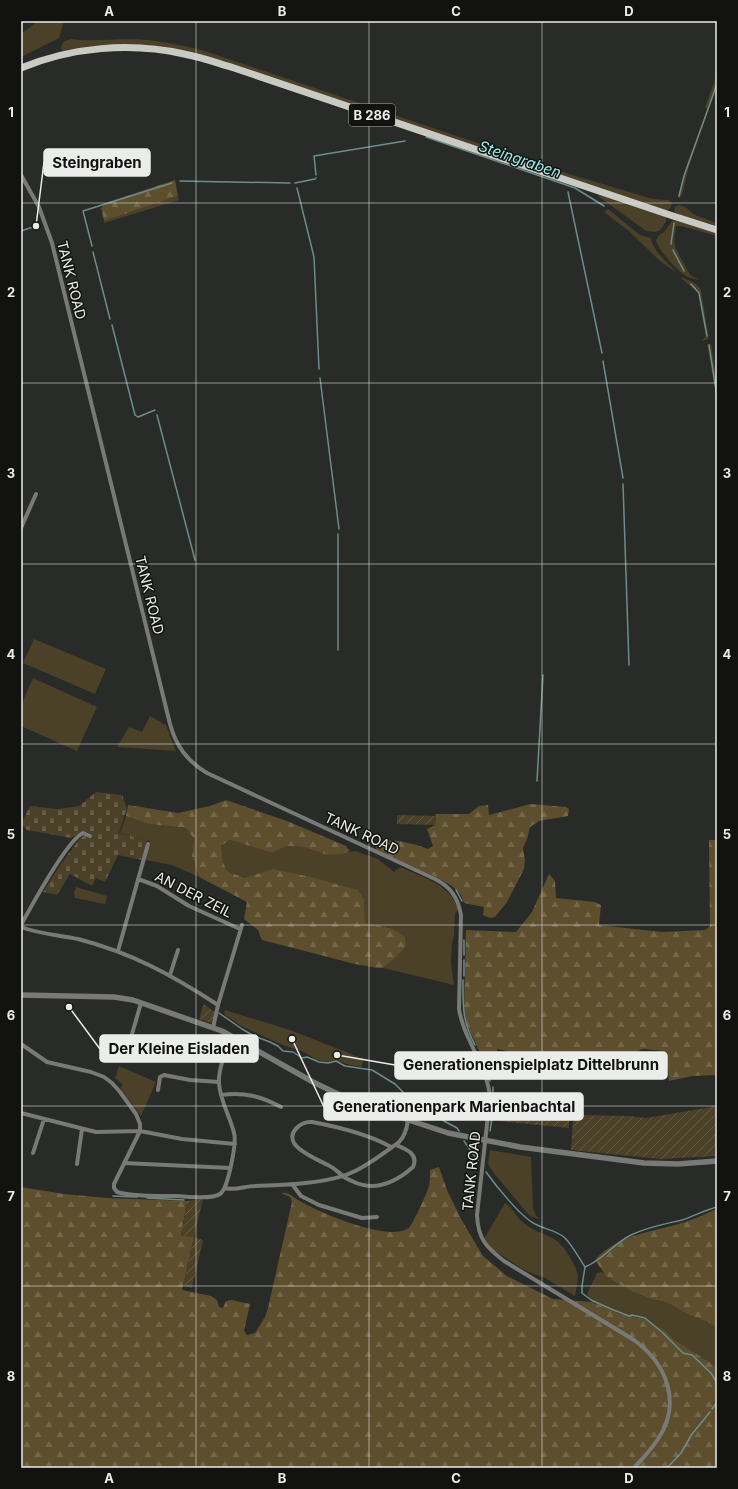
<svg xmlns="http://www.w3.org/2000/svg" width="738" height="1489" font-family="Inter,sans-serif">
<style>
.green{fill:#4b4028}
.forest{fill:url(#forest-firs)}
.cemetery{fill:url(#cemetery-stones)}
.garden{fill:url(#garden-furrows)}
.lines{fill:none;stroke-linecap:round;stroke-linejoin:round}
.stream{stroke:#6c8d8c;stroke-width:1.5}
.minor{stroke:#797a77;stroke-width:4}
.tertiary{stroke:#797a77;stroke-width:5.5}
.primary{stroke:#c9cac4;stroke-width:7}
.grid{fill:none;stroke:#ebedea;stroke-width:1;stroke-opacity:0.55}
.labels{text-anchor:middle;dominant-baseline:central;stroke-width:3;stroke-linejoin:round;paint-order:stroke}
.shield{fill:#121311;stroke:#aaaca9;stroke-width:1}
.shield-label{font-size:13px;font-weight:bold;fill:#ebedea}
.street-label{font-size:14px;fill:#ebedea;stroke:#121311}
.water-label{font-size:15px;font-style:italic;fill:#9aefee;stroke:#121311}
.leader{fill:none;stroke:#ebedea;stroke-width:1.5}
.callout-dot{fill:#ebedea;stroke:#121311;stroke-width:1.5}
.callout{fill:#ebedea;stroke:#ebedea;stroke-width:1.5}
.callout-label{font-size:15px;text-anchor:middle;font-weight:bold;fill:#111}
.neatline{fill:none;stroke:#ebedea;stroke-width:1.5}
.grid-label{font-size:13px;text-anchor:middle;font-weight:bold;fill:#ebedea}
</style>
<defs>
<pattern id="forest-firs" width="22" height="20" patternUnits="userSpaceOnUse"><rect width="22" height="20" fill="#5d4e2e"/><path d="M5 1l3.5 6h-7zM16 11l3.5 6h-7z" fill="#74684c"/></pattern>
<pattern id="cemetery-stones" width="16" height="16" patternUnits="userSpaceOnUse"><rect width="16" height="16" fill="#4b4028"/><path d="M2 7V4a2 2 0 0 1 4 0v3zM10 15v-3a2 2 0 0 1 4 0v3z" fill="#655c47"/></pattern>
<pattern id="garden-furrows" width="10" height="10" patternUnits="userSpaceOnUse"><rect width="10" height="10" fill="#4b4028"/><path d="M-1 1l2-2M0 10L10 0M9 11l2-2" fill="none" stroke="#655c47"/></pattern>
</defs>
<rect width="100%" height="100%" fill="#282b27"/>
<path class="green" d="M38,21H64L59,38L21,57V34Z
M72,39C91,42 109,39 128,39C155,39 180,45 205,51L569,174L653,199L669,200L672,204L671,207L667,211L180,50L65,52L61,49C61,42 66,40 72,39Z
M717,74V85L689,166L682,195L680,198H679L678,196L687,164L707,110L705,107Z
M599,194L663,216L666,217V222L660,230L656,232L646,231L598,196Z
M178,196L179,200L104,223V221Z
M679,205L685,207L695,215L717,223V226L680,215L674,212L675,207Z
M608,209L640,235L651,238C653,252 669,263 677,273L660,261L630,232L604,212Z
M674,220L717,233V236L681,226H676L674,240L676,249L690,275L699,280C694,279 690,278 686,276C676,270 660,252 656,241L658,236L664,232L672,221Z
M680,277C689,280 696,282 701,290L708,334V339L702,341L706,336L698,293Z
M707,344H711L717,383V400Z
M34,639L106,669L95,694L23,663Z
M33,678L97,707L77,751L21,726V705Z
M150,716L166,725L176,751L117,747L129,727L142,732Z
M126,816L148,824L186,828L194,839L192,856L199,877L172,865L145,860L150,841L120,833Z
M230,840L272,853L287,846L304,847L327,855L355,851L378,859L394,872L400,867C422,877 452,885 458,910L455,913L454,936L452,942L451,962L454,985L383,968L393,960L406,947L390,928L365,923L364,899L245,878L227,871L223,862L221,846Z
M76,887L107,896L105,904L75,898L74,892Z
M225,1010L290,1030L364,1059L361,1067L350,1065L336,1060L327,1062L317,1060L304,1052L285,1046L241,1026L224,1014Z
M119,1066L156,1082L141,1116L120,1088L123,1085L115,1078Z
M490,1150L531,1157L533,1208L536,1216L540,1219L532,1217L528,1214L493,1172L488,1164Z
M505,1203C513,1207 516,1218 524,1223C533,1231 543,1233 554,1239C562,1242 578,1268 578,1277C578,1283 576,1290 575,1296L545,1278L526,1271L504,1257L491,1248L484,1239Z
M602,1272L633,1292L651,1299L666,1302L689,1315L708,1322L717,1328V1367L673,1339L666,1331L645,1319L611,1311L592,1302L587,1294L597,1273Z"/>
<path class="forest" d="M175,180L178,196L104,221L101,208L108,202Z
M226,800L287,821L346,846L350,851L343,854L327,855L304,847L287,846L272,853L230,840L221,846L223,862L227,871L245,878L273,869L311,877L358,890L364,899L365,923L390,928L405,936L406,947L393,960L383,968H377L355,964L262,940L258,930L244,919L247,902L199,877L192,856L194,839L186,828L148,824L126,816L128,805L178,813L210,806Z
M531,804L566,807L569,809L568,816L539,821L530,827L527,839L523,848L525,860L524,869L507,902L495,917L490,918L483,915L484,907L464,903L461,895L452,886L436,877L376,850L378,840L399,841L417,845L428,849L433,846L427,829L435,825L436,814H469L479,806L488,805L489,815Z
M709,840H717V1075L693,1076L669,1081L667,1056L665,1051L643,1049L612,1060L598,1067L565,1069L562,1063L551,1059L497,1049L496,1078H492L467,1025L464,1007L466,930L516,932L532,912L549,874L555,881L556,898L595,902L601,905L599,925L662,932L705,930L708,928L710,926Z
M439,1167L447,1190L461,1219L483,1256L507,1276L553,1299L592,1302L620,1314L645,1319L666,1331L673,1339L717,1367V1468H21V1187L64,1194L107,1198L187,1201L181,1235L194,1237L182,1290L211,1296L217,1300L219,1307L223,1308L226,1301L232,1300L250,1304L244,1331L247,1335L255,1333L265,1317L268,1308L292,1202L290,1197L281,1193C289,1191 294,1198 300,1201C320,1213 386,1241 407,1229C412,1226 414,1218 417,1214C421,1205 426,1195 429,1186C430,1181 430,1175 430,1170Z
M717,1209V1328L708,1322L689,1315L666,1302L651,1299L633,1292L606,1276L595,1260C620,1232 658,1232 691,1220C700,1217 709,1212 717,1209Z"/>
<path class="cemetery" d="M96,792L122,795L127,808L119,833L147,840L142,860L118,855L105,882L96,878L92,886L70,874L57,895L43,892L58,868L81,837L84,836L89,837L91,834L87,832H83L71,838L27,830L21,824L30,806L58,809L79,806Z"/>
<path class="garden" d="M397,815L436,816L435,825L397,824Z
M204,1004L216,1013L214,1022L211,1023L199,1019Z
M717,1106V1156L660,1159L571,1150L573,1121L577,1115L630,1116L646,1118Z
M501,1112L569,1114V1128L499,1121Z
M203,1199L194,1237L203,1240L192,1288L183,1285L194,1238L181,1235L187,1201Z"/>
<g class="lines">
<path class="stream" d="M426,137L575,188L604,206
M316,175L314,156L405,141
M180,181L290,183
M295,183L315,179L316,178
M297,188L314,257L319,369
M568,192L602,353
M679,196L684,176L717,84
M21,231L36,226
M671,244L674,223
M92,246L83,211L172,183
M673,250L684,271
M93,252L110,319
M691,284L699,293L707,336
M112,325L135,415L138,417L155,410
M709,345L717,396
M603,361L623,478
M320,378L339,529
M157,415L195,560
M623,484L629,665
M338,650V534
M537,781L543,675
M456,890L462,901
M464,955V940
M464,976V960
M463,980C463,1007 462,1020 475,1045
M219,1013L242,1029L254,1036L270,1042L278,1046L283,1051L293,1052L302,1058L307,1057L319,1062L328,1063L336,1061L345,1066L372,1070L395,1084L410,1099L419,1100L433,1112L439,1113L444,1121L457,1128L459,1131
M478,1052L490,1081
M493,1087V1109
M490,1131L492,1118
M464,1141L478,1161
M486,1172C496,1186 521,1217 535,1224C544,1229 555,1230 564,1237C571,1243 579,1258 585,1267C603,1260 614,1243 631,1235C647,1227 665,1224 682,1220C694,1216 705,1210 717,1207
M113,1196L137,1197
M147,1198L184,1200
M585,1267L582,1286V1293L591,1300L611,1309L629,1316L632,1315L645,1318L663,1333L683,1353L692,1355L711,1373L717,1383
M712,1409L717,1402
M667,1468L681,1453L692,1434L710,1412"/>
<path class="minor" d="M21,175L39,207L52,243L170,724C176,746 187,761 207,773L435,879C451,887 458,898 461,915L459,1009C464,1040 487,1065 490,1097L477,1215C478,1239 486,1247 504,1261L634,1340C667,1364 682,1403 658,1439C651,1450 642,1459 634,1468
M21,528L36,494
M138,879L157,886L189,906L240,929
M21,925C31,907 66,841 83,833L90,836
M21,927C39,934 59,935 78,939C132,953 172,975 218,1005
M118,951L148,844
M170,975L178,950
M213,1028L218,1005L242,925
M132,1034L141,1003
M21,1044L47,1062L91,1072L104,1077L112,1083L120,1092L136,1114L140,1124V1131L114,1184V1188L117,1192C134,1197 160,1196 178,1196C187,1197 213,1199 220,1194C228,1189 237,1142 234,1133C230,1116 220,1101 219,1083C218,1069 226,1050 232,1037
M158,1090L160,1077L164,1075L190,1080L219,1082
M221,1095C245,1092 260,1096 281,1107
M21,1113L96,1132L140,1131L182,1139L235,1144
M391,1147C368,1134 339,1127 312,1122C301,1121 288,1132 294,1143C299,1152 320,1161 328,1165C334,1168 338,1172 343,1176C346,1179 350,1180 354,1182C376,1192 396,1182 413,1167C419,1154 406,1149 396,1145
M33,1153L44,1119
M124,1163L230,1168
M77,1164L82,1129
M292,1184L301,1196L319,1205L362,1218L377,1217
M225,1188C236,1191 244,1186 255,1186C282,1185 328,1184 353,1172C370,1164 384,1153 399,1142C405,1136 407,1128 408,1120"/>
<path class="tertiary" d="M21,995L114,997L133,1000L222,1031L313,1082L342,1096L375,1109L448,1133L520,1147L644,1163L678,1164L717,1161"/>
<path class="primary" d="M21,68C72,47 130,42 184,54C201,57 217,63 234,68L670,215L717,230"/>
</g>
<path class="grid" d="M196,21V1468M369,21V1468M542,21V1468M21,203H717M21,383H717M21,564H717M21,744H717M21,925H717M21,1106H717M21,1286H717"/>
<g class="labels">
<rect class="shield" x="349" y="104" width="46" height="22" rx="3"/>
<g class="shield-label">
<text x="372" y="115">B 286</text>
</g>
<g class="street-label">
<text transform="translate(72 280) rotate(76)">TANK ROAD</text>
<text transform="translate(150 595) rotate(76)">TANK ROAD</text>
<text transform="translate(362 833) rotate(25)">TANK ROAD</text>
<text transform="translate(194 894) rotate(27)">AN DER ZEIL</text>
<text transform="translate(471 1171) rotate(-84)">TANK ROAD</text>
</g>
<g class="water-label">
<text transform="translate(520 159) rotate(19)">Steingraben</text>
</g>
</g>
<path class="leader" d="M36 226L44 162M69 1007L100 1049M337 1055L395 1065M292 1039L324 1107"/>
<g class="callout-dot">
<circle cx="36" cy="226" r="4"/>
<circle cx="69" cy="1007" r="4"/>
<circle cx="337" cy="1055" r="4"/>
<circle cx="292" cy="1039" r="4"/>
</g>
<g class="callout">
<rect x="44" y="149" width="106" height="27" rx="4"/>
<rect x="100" y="1035" width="158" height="27" rx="4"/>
<rect x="395" y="1052" width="272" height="27" rx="4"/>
<rect x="324" y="1093" width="259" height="27" rx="4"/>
</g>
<g class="callout-label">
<text x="97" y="168">Steingraben</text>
<text x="179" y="1054">Der Kleine Eisladen</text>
<text x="531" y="1070">Generationenspielplatz Dittelbrunn</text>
<text x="454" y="1112">Generationenpark Marienbachtal</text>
</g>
<rect width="738" height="1489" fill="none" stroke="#121311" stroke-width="44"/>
<rect x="22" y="22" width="694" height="1445" class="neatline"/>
<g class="grid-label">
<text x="109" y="16">A</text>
<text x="282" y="16">B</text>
<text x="456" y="16">C</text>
<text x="629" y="16">D</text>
<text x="11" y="117">1</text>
<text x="727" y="117">1</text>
<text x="11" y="297">2</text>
<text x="727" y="297">2</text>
<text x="11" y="478">3</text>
<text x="727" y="478">3</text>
<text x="11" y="659">4</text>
<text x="727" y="659">4</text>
<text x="11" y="839">5</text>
<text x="727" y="839">5</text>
<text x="11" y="1020">6</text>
<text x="727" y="1020">6</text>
<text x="11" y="1201">7</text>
<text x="727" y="1201">7</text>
<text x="11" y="1381">8</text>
<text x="727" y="1381">8</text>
<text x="109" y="1483">A</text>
<text x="282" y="1483">B</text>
<text x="456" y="1483">C</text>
<text x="629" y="1483">D</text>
</g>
</svg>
